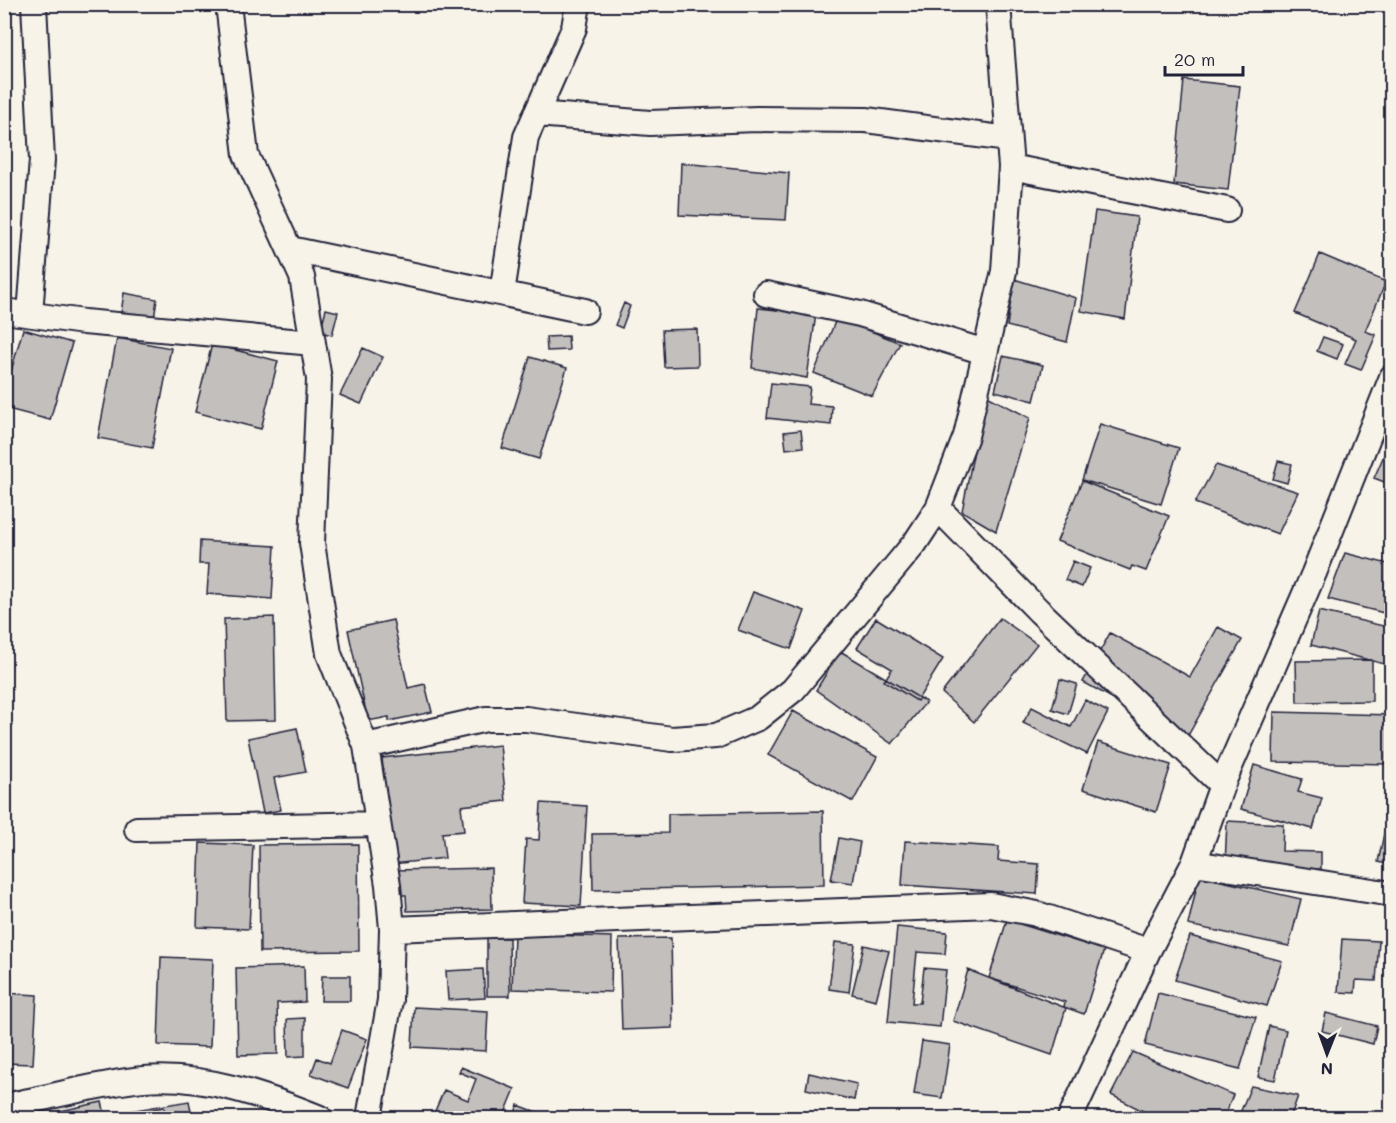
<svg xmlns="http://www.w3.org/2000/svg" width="1396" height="1123" font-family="Mali,sans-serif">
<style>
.building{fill:#c2bfbd;stroke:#22223b;stroke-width:1.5}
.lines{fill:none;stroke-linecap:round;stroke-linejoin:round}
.minor-casing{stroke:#22223b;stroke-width:28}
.minor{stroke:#f7f3e8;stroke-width:24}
</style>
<rect width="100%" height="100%" fill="#f7f3e8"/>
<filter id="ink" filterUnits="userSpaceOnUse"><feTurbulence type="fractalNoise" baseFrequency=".0167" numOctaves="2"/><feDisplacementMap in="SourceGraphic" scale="12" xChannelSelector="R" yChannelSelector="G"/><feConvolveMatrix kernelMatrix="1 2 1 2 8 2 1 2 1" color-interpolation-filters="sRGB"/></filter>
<g filter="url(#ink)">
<path class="building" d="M1184,80L1240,86L1228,190L1174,184Z
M4,118H13L4,264Z
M681,163L789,173L786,220L679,215Z
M1095,211L1137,217L1125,319L1081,311Z
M1320,254L1386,282L1365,331L1376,335L1361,370L1345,364L1356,339L1295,313Z
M1014,279L1076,298L1067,342L1007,326Z
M124,293L157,299L154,319L121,313Z
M624,303L630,306L622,328L615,325Z
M758,308L816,314L807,378L752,368Z
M326,309L338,312L332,335L320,332Z
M837,317L900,343L872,396L814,373Z
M23,329L72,343L50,420L4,408V396Z
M697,329L698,366L664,367L662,330Z
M568,336L569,350L547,351L546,337Z
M1323,337L1343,344L1337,359L1317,351Z
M117,338L171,348L152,448L98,438Z
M212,344L278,361L261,429L195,412Z
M363,348L383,357L361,404L340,395Z
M1003,356L1043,365L1034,401L995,391Z
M530,357L567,368L539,459L502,448Z
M771,383L810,387L808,404L832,406L831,425L767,418Z
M985,395L1030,418L996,531L962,511Z
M1100,424L1179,448L1161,504L1082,480Z
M801,430L803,447L786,449L784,432Z
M1392,437V485L1374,478Z
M1278,461L1292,464L1287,483L1273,479Z
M1216,465L1298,492L1278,534L1195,503Z
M1082,481L1169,516L1146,571L1132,566L1130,570L1057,541Z
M200,541L275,546L272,599L207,594L209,564H199Z
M1345,553L1392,565V615L1328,599Z
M1073,561L1090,568L1082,587L1065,580Z
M753,592L805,611L791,649L738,630Z
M1319,611L1392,628V666L1311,645Z
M274,617L276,720L227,721L224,619Z
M876,618L943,659L917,701L884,681L892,669L857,648Z
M1000,618L1037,644L974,722L942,693Z
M393,620L408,688L425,684L432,712L389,721V717L368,721L348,630Z
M1218,627L1242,640L1186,739L1083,682L1110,633L1190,677Z
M840,651L926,702L892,744L816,690Z
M1372,660V701L1297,702L1296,661Z
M1060,679L1077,684L1068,714L1052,709Z
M1085,700L1108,712L1087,754L1023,723L1032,707L1071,727Z
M793,711L877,757L853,802L768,755Z
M1274,712L1392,715V764L1273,762Z
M297,728L306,772L274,778L281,810L263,813L248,738Z
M1098,742L1171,765L1156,812L1083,789Z
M500,745L506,801L461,806L464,831L442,833L445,858L393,864L382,758Z
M1254,765L1302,779L1298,792L1322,798L1313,829L1241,809Z
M1392,796V865L1378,862Z
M541,803L587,806L581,906L522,903L526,839L539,840Z
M823,811L824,885L593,890L592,834L668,833V814Z
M1227,821L1283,824L1282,851L1321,852V869L1225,865Z
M839,838L860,842L853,883L831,880Z
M905,841L999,847L998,861L1039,864L1037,894L902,885Z
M200,843L253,845L249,929L197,927Z
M358,844L359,951L260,952L259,845Z
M491,868L492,909L407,911L406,895H393V870Z
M1199,876L1301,899L1289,946L1188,925Z
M1007,920L1104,950L1084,1014L1064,1007L1065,1002L989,978Z
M897,927L947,932L945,954L917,952L912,1003H920L924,968L946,970L940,1027L888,1022Z
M514,934L612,937L611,992L512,989Z
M1190,936L1282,961L1267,1006L1175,980Z
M487,938H509L510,996H487Z
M671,938L673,1028L622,1030L619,939Z
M1342,939L1379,941L1376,981L1356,980L1355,993L1338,992Z
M835,942L855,944L849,992L829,989Z
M864,945L889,951L876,1000L852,994Z
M161,957L213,959L210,1047L158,1045Z
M304,966L305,1002L277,1003L278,1054L238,1055L236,968Z
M483,969L485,998L448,1000L446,971Z
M968,970L1066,1008L1052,1055L953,1021Z
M322,976H350V1001H321Z
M4,993L37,995L33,1064L4,1063Z
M1158,993L1256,1017L1240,1069L1145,1045Z
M414,1007L488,1011L486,1051L412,1047Z
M1326,1013L1377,1026L1373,1044L1322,1031Z
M305,1018V1056L288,1057L287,1019Z
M1269,1026L1286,1030L1275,1080L1258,1077Z
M342,1030L367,1039L348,1088L311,1074L317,1058L330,1063Z
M922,1041L950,1045L942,1098L914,1094Z
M1133,1052L1233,1095L1224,1118H1157L1111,1095Z
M461,1067L515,1089L503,1118H432L444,1090L468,1100L476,1079L459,1072Z
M809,1073L857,1084L854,1100L806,1089Z
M1251,1086L1298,1096L1290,1118H1238Z
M189,1101L192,1118H166L164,1107L150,1110L151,1118H118L117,1113Z
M102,1102L106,1118H47L46,1114Z
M518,1105L542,1114L540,1118H513Z"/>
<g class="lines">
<g class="minor-casing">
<path id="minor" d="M228,4L246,155L302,277L319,379L312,543L329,654L366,746L388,885L392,929L390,1000L369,1118
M536,114L650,123L757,119L866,120L1008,139
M1011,167L1227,210
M290,249L585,311
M502,293L526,137L574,28L578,4
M766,294L860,314L985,352
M4,311L84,322L313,343
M30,314L42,160L34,4
M938,508L1039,611L1222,785
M366,746L486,719H526L672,739L716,736L758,718L793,690L915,543L938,508L966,436L1004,271L1011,167L998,4
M137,829L378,824
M1194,863L1392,894
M392,929L991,905L1037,914L1148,951
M4,1106C49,1098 98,1083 144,1079C204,1074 266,1096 320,1118
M1070,1118L1148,951L1194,863L1222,785L1314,573L1392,377"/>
</g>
<use href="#minor" class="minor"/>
</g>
</g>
<rect width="1396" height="1123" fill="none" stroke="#f7f3e8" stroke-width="24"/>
<rect x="12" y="12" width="1372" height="1099" fill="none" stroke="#22223b" stroke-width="2" filter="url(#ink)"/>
<g transform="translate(1327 1054) rotate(181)" stroke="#f7f3e8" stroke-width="4.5" paint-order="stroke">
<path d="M0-4.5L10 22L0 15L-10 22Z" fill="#22223b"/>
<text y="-9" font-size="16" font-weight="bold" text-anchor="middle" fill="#22223b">N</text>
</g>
<path d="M1165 66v9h78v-9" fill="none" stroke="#22223b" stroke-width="3"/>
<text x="1174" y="66" font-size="18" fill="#22223b" stroke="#f7f3e8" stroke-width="4.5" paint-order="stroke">20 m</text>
</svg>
